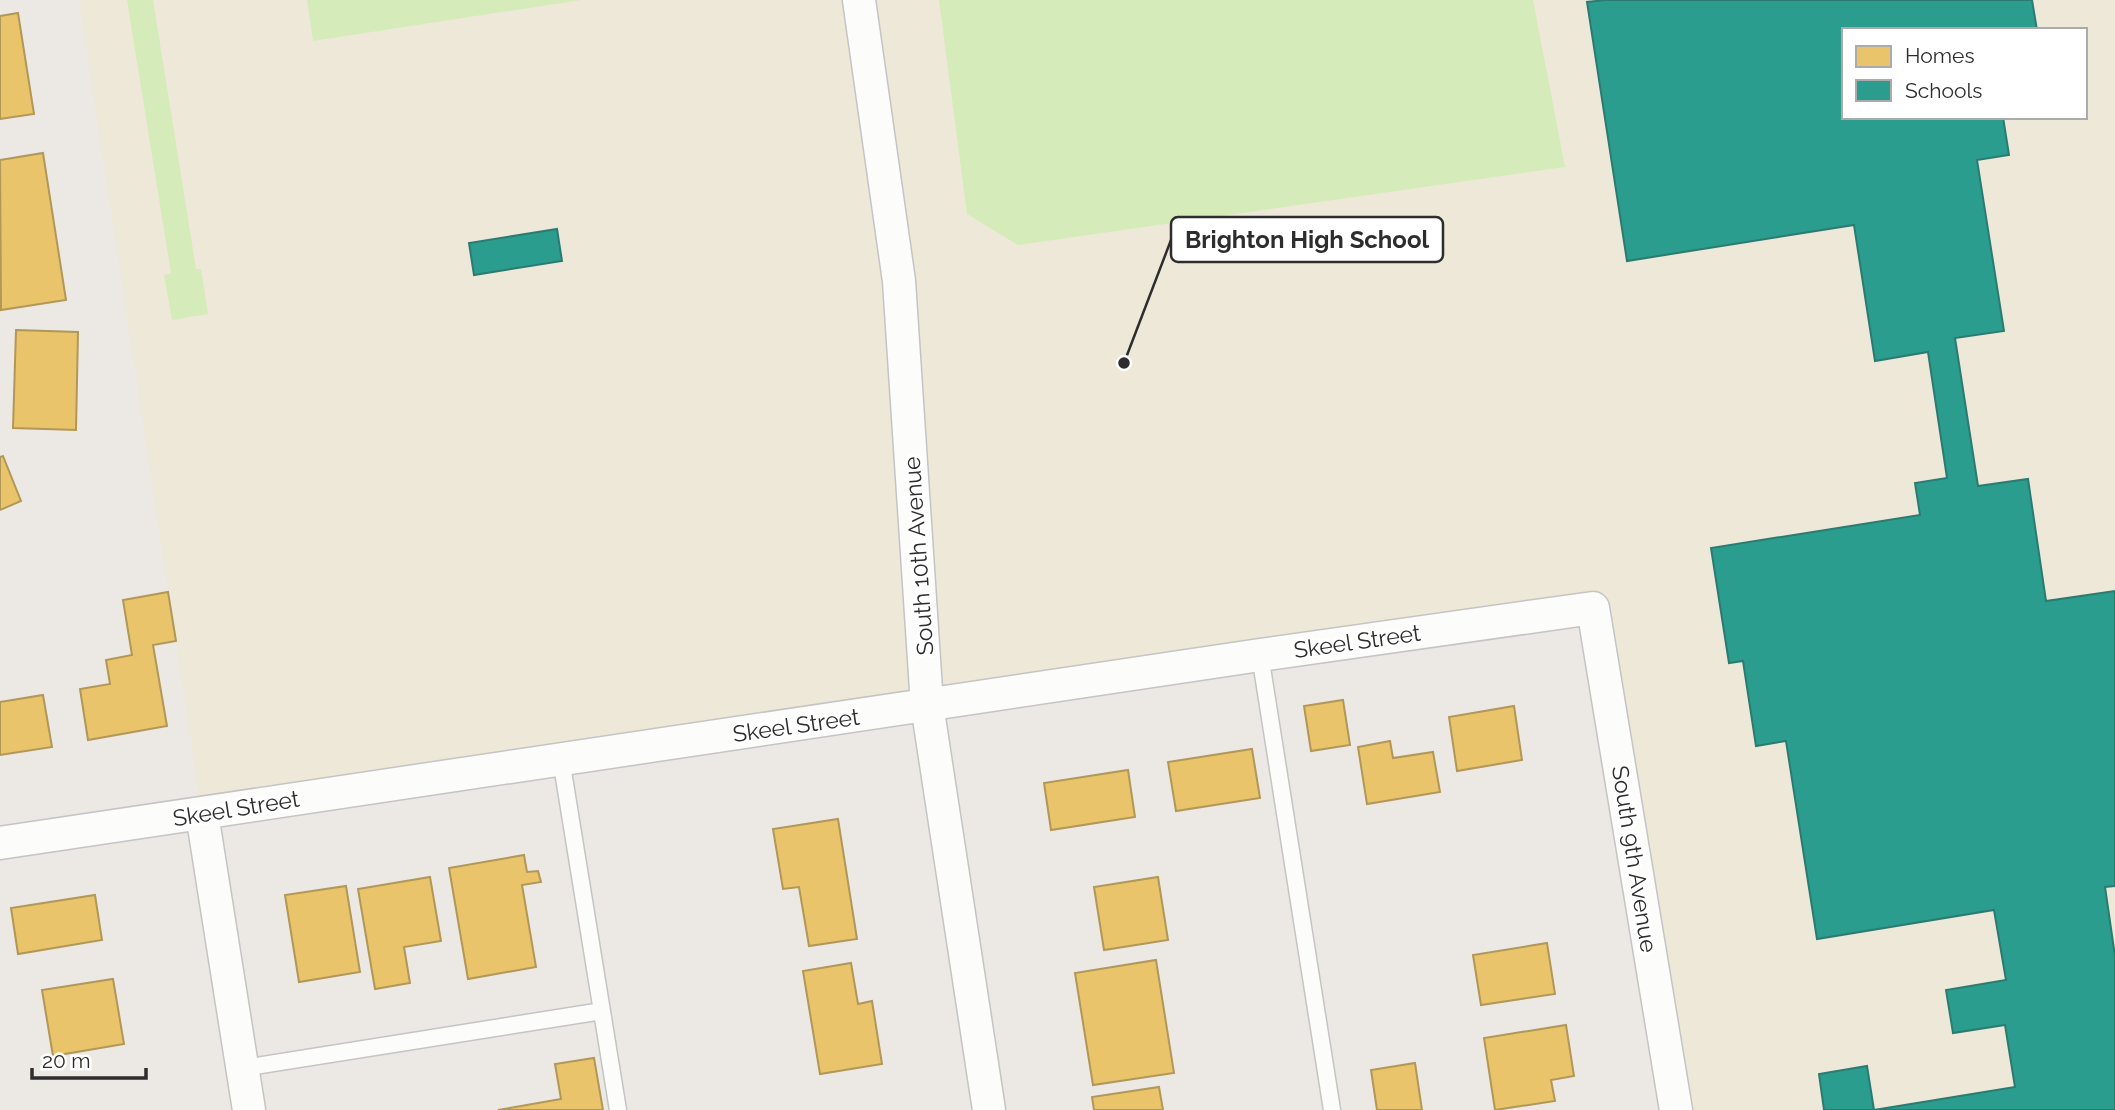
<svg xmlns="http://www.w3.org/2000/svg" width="2115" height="1110" font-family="Raleway,sans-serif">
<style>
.education{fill:#eee8d8;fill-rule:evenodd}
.pitch{fill:#d5ebba}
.homes{fill:#e9c46a;stroke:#b19758;stroke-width:2}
.schools{fill:#2a9d8f;stroke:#2b7b72;stroke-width:2}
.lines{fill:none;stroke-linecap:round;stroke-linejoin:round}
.service-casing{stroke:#c5c4c4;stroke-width:19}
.minor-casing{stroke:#c5c4c4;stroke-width:35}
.service{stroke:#fcfcfb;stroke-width:16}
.minor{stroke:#fcfcfb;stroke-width:32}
.labels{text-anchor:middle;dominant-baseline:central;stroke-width:7;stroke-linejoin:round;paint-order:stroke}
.street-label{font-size:23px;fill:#2d2d2d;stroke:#fff}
.leader{fill:none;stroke:#2d2d2d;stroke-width:2.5}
.callout-dot{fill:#2d2d2d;stroke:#fff;stroke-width:2.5}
.callout{fill:#fff;stroke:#2d2d2d;stroke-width:2.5}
.callout-label{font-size:24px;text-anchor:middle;font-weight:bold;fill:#2d2d2d}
</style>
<rect width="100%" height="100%" fill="#ece8e4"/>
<path class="education" d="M79,0H2115V1110H1676L1593,609L202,814ZM1844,30H2085V117H1844Z"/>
<path class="pitch" d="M127,0H153L196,269H201L208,314L172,320L164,275L171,273Z
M307,0H581L313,41Z
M939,0H1533L1565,167L1018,245L967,214Z"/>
<path class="homes" d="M18,13L34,114L0,119V16Z
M43,153L66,300L1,310L0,160Z
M16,330L78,332L76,430L13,428Z
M3,456L21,501L0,510V457Z
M168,592L176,641L153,645L167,726L88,740L80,689L110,684L106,660L132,655L123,600Z
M43,695L52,747L0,755V702Z
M1343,700L1350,745L1311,751L1304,706Z
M1514,706L1522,760L1457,771L1449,717Z
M1390,741L1393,758L1433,752L1440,792L1367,804L1358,747Z
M1252,749L1260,798L1176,811L1168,762Z
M1128,770L1135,817L1051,830L1044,783Z
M838,819L857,939L809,946L799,887L783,889L773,829Z
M524,855L527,872L538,871L541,882L522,885L536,967L468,979L449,868Z
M430,877L441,941L404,947L410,983L375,989L358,889Z
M1158,877L1168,940L1104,950L1094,887Z
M346,886L360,972L299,982L285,895Z
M95,895L102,940L18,954L11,908Z
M1547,943L1555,994L1481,1005L1473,955Z
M1156,960L1174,1073L1093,1085L1075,973Z
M851,963L858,1004L872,1001L882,1064L820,1074L803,971Z
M113,979L124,1044L53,1056L42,990Z
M1566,1025L1574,1076L1551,1080L1555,1101L1495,1110L1484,1038Z
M594,1058L603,1110H498L561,1099L555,1064Z
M1415,1063L1422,1110H1377L1371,1070Z
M1159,1087L1163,1110H1094L1092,1097Z"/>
<path class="schools" d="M1605,0H2032L2037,30H1844V117H2003L2009,155L1977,160L2004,331L1955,338L1978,486L2028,479L2046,601L2115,591V886L2105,887L2115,956V1110H1824L1819,1074L1867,1066L1874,1110L2015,1087L2005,1025L1953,1033L1946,990L2006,980L1994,910L1817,939L1786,741L1756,746L1743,661L1729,663L1711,548L1920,515L1915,483L1947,478L1928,352L1875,361L1854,225L1627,261L1587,2Z
M557,229L562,261L474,275L469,243Z"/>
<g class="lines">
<g class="service-casing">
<path id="service" d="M1260,655L1332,1110
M561,759L618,1110
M243,1068L602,1011"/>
</g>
<g class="minor-casing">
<path id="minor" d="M859,0L899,281L927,705L989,1110
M202,814L249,1110
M0,843L1260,655L1593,608L1676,1110"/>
</g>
<use href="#service" class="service"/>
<use href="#minor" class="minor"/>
</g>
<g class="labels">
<g class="street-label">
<text transform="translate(918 556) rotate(-94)">South 10th Avenue</text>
<text transform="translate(1357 641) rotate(-8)">Skeel Street</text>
<text transform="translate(796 725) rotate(-8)">Skeel Street</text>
<text transform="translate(236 808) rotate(-9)">Skeel Street</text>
<text transform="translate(1635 859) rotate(81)">South 9th Avenue</text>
</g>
</g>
<path class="leader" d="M1124 363L1171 240"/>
<circle class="callout-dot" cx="1124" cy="363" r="7"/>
<rect class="callout" x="1171" y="217" width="272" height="45" rx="7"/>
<g class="callout-label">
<text x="1307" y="248">Brighton High School</text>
</g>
<rect x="1842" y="28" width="245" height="91" fill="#ffffff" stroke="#ababab" stroke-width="2"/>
<rect x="1856" y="46" width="35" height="21" fill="#e9c46a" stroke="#ababab" stroke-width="2"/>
<text x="1905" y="63" font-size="21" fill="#2d2d2d">Homes</text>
<rect x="1856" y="80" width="35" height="21" fill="#2a9d8f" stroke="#ababab" stroke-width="2"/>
<text x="1905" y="98" font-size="21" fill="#2d2d2d">Schools</text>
<path d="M32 1068v10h114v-10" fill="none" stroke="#2d2d2d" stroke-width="3.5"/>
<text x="42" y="1068" font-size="21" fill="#2d2d2d" stroke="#ffffff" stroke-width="5" paint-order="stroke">20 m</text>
</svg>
